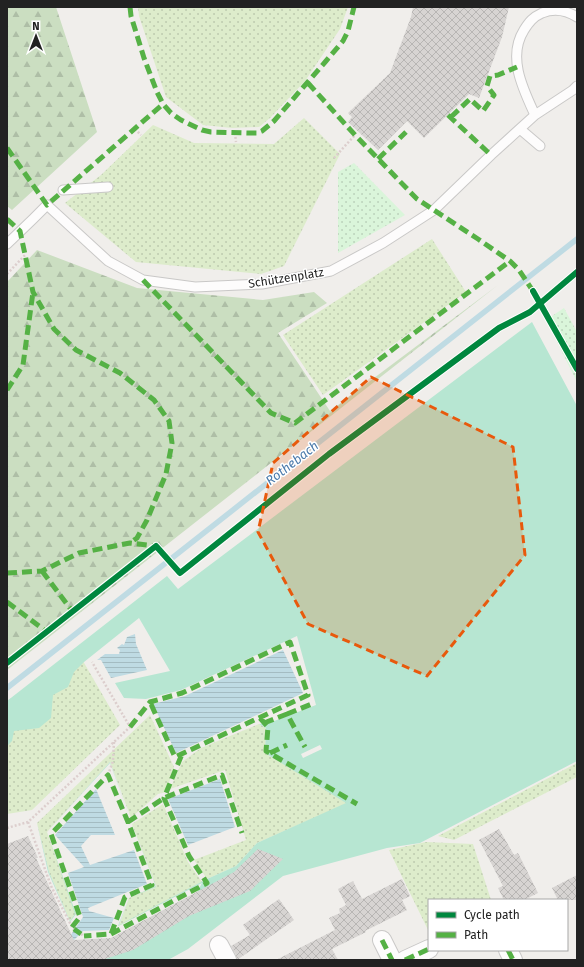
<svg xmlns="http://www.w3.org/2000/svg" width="584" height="967" font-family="'Fira Sans',sans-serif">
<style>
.grass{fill:url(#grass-dots)}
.forest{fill:url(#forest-firs)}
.park{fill:url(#park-dots)}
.pitch{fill:#b7e6d2;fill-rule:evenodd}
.water{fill:url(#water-rules)}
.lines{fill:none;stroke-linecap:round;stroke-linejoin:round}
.stream{stroke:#bfdbe3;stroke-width:5.5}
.building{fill:url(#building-cross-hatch)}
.service-casing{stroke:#c9c8c7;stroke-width:11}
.minor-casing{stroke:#c9c8c7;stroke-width:20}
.path{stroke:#dccecd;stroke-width:2.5;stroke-dasharray:2 2;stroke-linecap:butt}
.service{stroke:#fdfcfc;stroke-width:9}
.minor{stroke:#fdfcfc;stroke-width:18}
.quiet{stroke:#55b145;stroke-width:5;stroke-dasharray:10 5;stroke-linecap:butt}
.cycleway-casing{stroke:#fff;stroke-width:8}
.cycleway{stroke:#00873e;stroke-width:6}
.marked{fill:#e8590c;fill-opacity:0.2;stroke:#e8590c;stroke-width:3;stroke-dasharray:8 5;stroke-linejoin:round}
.labels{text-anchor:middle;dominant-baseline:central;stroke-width:3;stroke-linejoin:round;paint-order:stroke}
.street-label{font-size:12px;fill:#222;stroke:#fff}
.water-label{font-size:13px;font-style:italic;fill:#4a7aab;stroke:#fff}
</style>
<defs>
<pattern id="grass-dots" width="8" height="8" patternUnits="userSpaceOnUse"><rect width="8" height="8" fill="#ddeccb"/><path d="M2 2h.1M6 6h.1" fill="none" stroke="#bdcaae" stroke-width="1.8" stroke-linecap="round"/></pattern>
<pattern id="forest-firs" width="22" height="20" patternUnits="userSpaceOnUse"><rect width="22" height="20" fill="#cbdec1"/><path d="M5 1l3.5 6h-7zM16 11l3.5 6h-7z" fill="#aebea6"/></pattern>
<pattern id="park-dots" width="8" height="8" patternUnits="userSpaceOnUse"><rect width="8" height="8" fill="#daf5da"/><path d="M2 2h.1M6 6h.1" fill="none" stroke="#bbd2bb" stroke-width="1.8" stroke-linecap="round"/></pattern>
<pattern id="water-rules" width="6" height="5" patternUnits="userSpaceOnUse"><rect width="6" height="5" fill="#bfdbe3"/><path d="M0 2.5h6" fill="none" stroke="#a4bcc2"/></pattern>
<pattern id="building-cross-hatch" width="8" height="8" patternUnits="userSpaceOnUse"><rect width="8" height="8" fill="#d7d4d2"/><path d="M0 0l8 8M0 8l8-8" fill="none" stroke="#b8b6b4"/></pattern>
</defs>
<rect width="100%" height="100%" fill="#f0eeeb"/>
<path class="grass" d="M138,7H348L340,29L305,81L270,118L259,127L232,128L203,125L166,97L139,16Z
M304,118L340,154L284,266L261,274L136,262L65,203L101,175L153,125L194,143L274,144Z
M432,239L466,292L323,395L283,335Z
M139,617L83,661L120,725L32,810L7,814V701Z
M291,714L473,748L257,843L236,866L207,879L194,860L246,840L225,770L170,789L182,762L201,748L259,724L266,728L265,753L347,802L325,752L326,739Z
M150,715L174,767L166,792L158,794L131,818L110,762L47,832L76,914L70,921L49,872L37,823Z
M577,763V777L454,840L438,836Z
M163,804L188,862L202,882L119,926L129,898L156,886L132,824Z
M426,842L473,844L491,900H429V932L389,850Z"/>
<path class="forest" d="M7,7H56L97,132L12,210L7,206Z
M37,250L137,288L263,300L314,292L327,303L278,333L330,411L498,285L7,670V282Z"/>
<path class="park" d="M354,163L405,215L338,253V172Z
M564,308L577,332V382L546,320Z"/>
<path class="pitch" d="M532,322L577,406V761L420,843L387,848L283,876L188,949L168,960H84L194,898L202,883L118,926L129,898L156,886L132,824L110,763L47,832L76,914L70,922L48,872L37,823L49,872L70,921L75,914L47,832L110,762L132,824L156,887L129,898L119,925L207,879L236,866L257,843L346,803L265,753L266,728L259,724L269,723L316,705L297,636L181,690L146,699L124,698L115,683L170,671L139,618L84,662L74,672L68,687L53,695L51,718L39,728L14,731L12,741L7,746V701L167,576L178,589ZM320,745L322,749L303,758L301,754Z"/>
<path class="water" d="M135,634L136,644L147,670L111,678L101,660H97L105,654H119L120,650L117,648L122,644L124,645L127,637Z
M283,650L303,693L176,753L153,704L185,696Z
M220,779L235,827L188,845L168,799Z
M96,789L115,835H91L81,846L90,865L134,850L147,884L88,908L89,911L114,918L109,930L83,931L74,940L64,945L83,917L68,873L84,867L55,835Z"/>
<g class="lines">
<path class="stream" d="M7,688L577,239"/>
</g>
<path class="building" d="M413,7H509L502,37L479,98L469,94L424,138L407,121L378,150L348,122L352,117L348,113L390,73L411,17Z
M499,829L514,855L518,853L538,893L524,900H504L498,888L503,886L479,840Z
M28,836L38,858H36L74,940L111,938L234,872L258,849L283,859L250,891L189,916L133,950L102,960H7V844Z
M577,875V900H558L552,888Z
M402,879L410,896L402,900L407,910L365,931L366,932L332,949L338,960H276L335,930L329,918L340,913L339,909L346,905L338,889L353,881L362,899Z
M279,899L294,920L237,960L236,955L231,946L250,935L243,925Z"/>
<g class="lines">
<g class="service-casing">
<path id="service" d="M535,115C523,89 507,57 524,30C529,22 533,17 542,13C554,8 566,10 577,17
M520,129L540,146
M63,190L108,187
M7,244L33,219L47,205L108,261L143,280L195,287L262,284L331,271L383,243L434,210L491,155L535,115L573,90L577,86"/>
</g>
<g class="minor-casing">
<path id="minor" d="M382,940L392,960
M219,945L227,960
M508,950L513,960
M405,960L429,949"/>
</g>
<path class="path" d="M135,129L141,135
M235,133L236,142
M334,158L355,135
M7,274L26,254
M108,775L113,761L114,742
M28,822L51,886L72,927L74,929
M7,828L28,822L130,727L92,662
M81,934L84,936"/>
<use href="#service" class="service"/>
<use href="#minor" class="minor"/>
<path class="quiet" d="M130,7L131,16L144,58L157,92L163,104L171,113L181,120L202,130L211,132L249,133H257L262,131L274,121L326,61L343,41L348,31L354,7
M308,83L355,135L417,199L478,239L510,261L519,270L535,294
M448,115L491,155
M451,117L470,99L483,111L494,95L487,86L490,76L498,75L517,67
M7,148L47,205L163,104
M378,159L406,132
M7,219L20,231L33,292L54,329L76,350L120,373L154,400L169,421L172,443L166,474L147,520L137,538L130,543
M143,280L271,413L295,423L510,261
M7,390L23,365L33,292
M42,571L73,612
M7,573L42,571L79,553L130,543L156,546
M7,602L47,632
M287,714L314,703
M260,718L268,727L266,751L357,804
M264,723L287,714L305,747
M130,727L150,702L182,693L290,642L308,695L175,757L150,702
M270,753L287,745
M128,822L164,798L222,775L242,833
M72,927L80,917L51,834L108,775L128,822L152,885L125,897L111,934L84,936
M74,929L81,934
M111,934L207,883L189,856L164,798L182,754
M382,940L392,960
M508,950L513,960
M405,960L429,949"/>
<g class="cycleway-casing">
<path id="cycleway" d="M533,291L577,369
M7,663L156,546L180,573L329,454L499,328L530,312L577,272"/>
</g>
<use href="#cycleway" class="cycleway"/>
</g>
<path class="marked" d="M371,377L513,447L525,555L427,676L308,624L258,532L273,463Z"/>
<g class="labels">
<g class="street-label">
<text transform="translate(286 278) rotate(-9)">Schützenplatz</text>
</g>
<g class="water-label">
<text transform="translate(292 463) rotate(-38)">Rothebach</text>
</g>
</g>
<rect width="584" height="967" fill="none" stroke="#222222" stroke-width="16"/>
<rect x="428" y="899" width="140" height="52" fill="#ffffff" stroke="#a7a7a7"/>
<rect x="436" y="912" width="20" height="6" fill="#00873e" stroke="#a7a7a7"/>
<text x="464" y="919" font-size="12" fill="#222222">Cycle path</text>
<rect x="436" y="932" width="20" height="6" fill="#55b145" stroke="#a7a7a7"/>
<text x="464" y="939" font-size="12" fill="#222222">Path</text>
<g transform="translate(36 36)" stroke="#ffffff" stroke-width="3" paint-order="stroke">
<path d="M0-3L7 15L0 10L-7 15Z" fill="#222222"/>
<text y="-6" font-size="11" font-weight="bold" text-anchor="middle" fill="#222222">N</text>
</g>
</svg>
